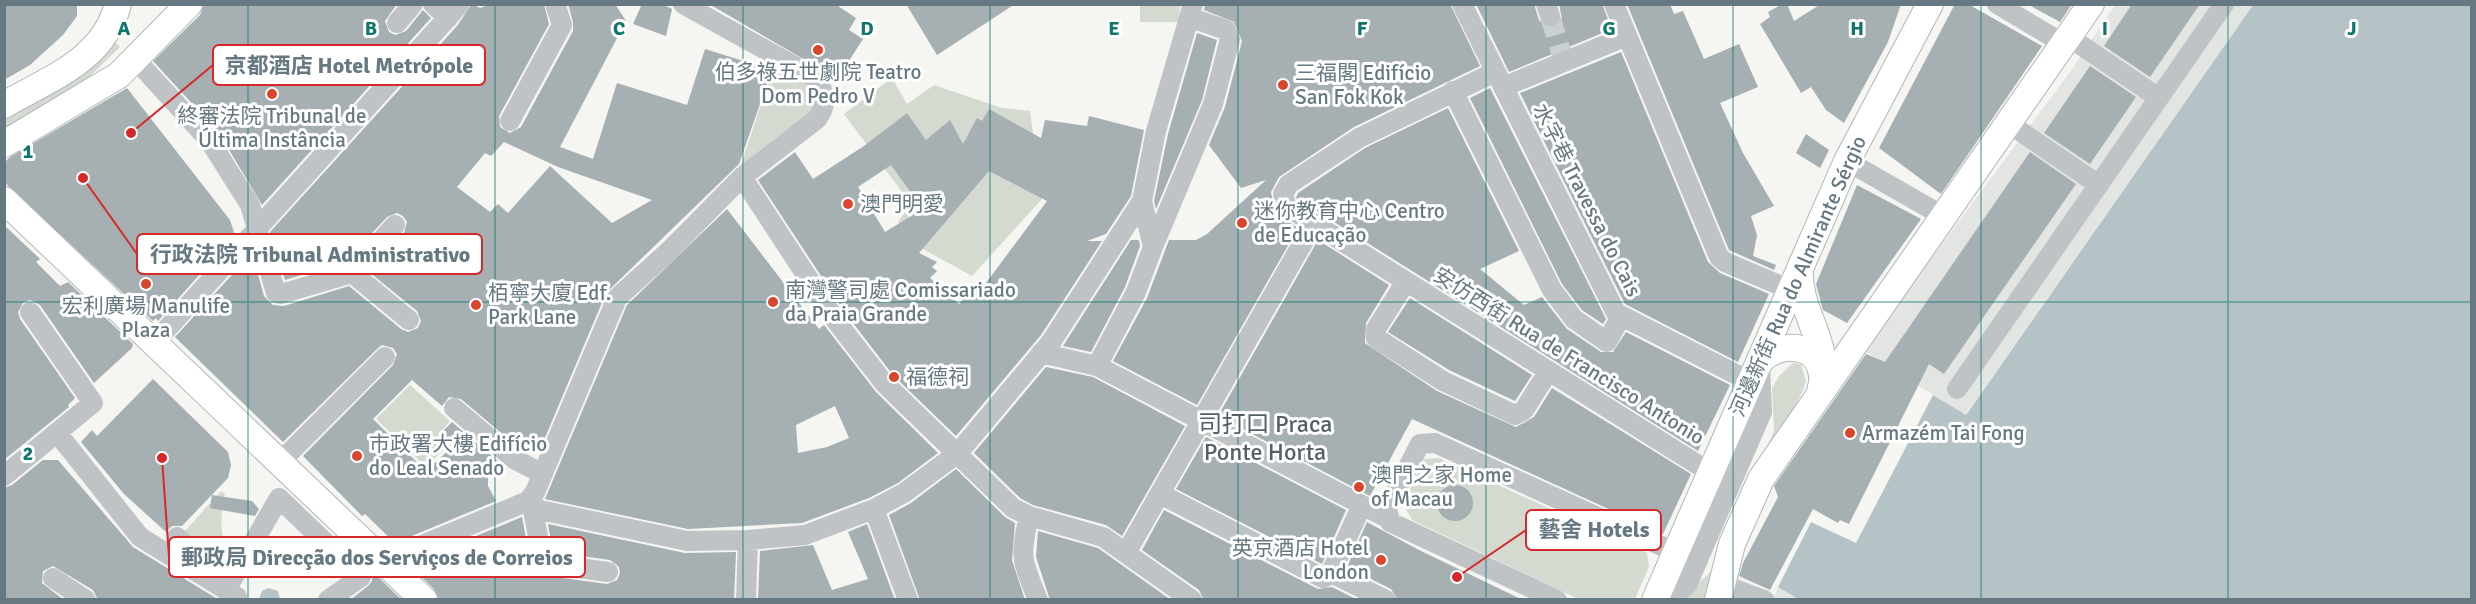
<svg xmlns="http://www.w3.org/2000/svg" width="2476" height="604" font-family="Signika,'Noto Sans SC',sans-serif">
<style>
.built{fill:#e3e5e3}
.green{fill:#d5dad1}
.water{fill:#b5c3c6}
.building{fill:#a6afb2;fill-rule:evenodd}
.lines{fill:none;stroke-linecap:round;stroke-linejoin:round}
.minor-tunnel{stroke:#cad0d0;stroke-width:20;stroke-dasharray:20 10;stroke-linecap:butt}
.major-casing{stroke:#b0b6b8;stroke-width:28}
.minor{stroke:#bfc3c6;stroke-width:20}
.major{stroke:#fff;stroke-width:26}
.grid{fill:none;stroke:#0f766e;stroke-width:1.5;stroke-opacity:0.55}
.poi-dot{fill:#da452d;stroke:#fff;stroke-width:2}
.labels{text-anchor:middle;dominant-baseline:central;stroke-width:6;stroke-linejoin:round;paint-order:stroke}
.poi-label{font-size:21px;fill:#667881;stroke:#fff;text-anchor:start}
.street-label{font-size:21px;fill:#667881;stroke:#fff}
.quarter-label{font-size:24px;fill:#536067;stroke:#fff}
.grid-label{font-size:20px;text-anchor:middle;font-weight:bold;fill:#0f766e;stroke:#fff;stroke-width:6;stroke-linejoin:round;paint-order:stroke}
.leader{fill:none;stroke:#d62828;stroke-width:2}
.callout-dot{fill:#d62828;stroke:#fff;stroke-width:2}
.callout{fill:#fff;stroke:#d62828;stroke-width:2}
.callout-label{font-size:22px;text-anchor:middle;font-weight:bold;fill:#667881}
</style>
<rect width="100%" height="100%" fill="#f5f5f2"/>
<path class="built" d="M2115,5H2253L1965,415L1863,350L2070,72Z
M1731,575L1775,595L1778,587L1800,599L1724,600Z"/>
<path class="green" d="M1140,5H1180L1179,22H1140Z
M111,38L120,47L87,79L5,131V116Z
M775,62L814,86L816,109L739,171Z
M892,78L907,104L934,85L1002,108L1030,111L1042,199L972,276L921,248L898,222L911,204L844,114Z
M1794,362L1801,364L1806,381L1803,390L1750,497L1713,599L1679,600L1713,570L1774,431L1772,388L1780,375Z
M410,385L450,421L438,435L448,445L426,467L376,419Z
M1439,458L1647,553L1649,567L1635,599H1578L1412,520L1403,504L1424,459Z
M221,491L225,494C219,520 220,537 232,561L227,569L184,532Z"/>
<path class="water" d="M2253,5H2471V599L1800,600L1778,587L1811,522L1856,543L1933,395L1966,415Z
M268,588L278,591L280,599H259L262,591Z"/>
<path class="building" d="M4,4H77V16L63,35L30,65L4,80Z
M204,4H397L385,21L389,32L395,35L406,31L423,10L431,18L262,205L219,133L153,61L200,15Z
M472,4L480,8L492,4H544L549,24L499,116L500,127L510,133L521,127L573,31V22L568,4H615L626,21L560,147L593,159L617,83L687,105L705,49L772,70L739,164L606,293L539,452L523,444L519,448L461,399L449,397L442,406L412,380L373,419L426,471L453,446L440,434L452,422L501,464L488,476V486L496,501L395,543L365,514L362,516L303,456L393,365L397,354L393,348L382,345L377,349L283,442L175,337L252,253L264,296L273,305L284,306L349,286L401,329L408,332L418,328L421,321L417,311L369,272L404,233L407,222L403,216L397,213L387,217L345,262L285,280L270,232L457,26ZM504,142L558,167L652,200L612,223L550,166L508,213L498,204L490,212L457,187L485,153L491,156Z
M642,4H662L672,9L666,36L633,24Z
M709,4H835L856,18L849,30L863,39L843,70L830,62L824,71Z
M906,4H1015L937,55Z
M1205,4H1450L1480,66L1354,127L1279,177L1271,192L1274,209L1280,216L1298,228L1197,405L1113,361L1147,298L1169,240H1196L1207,234L1266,180L1241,188L1209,145L1225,107L1242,41L1234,22L1204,10Z
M1476,4H1534L1539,20L1548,28L1554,27L1562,19L1559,4H1602L1612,29L1509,72Z
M1627,4H1670L1674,14L1683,11L1704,59L1739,44L1758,87L1720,103L1743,153L1774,206L1751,216L1757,235L1753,256L1776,265L1774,270L1729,250Z
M1782,4H1787L1794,21L1821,4H1901L1888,42L1844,123L1826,110L1811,87L1801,93L1760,24L1770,17L1768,12Z
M1955,4H1968L2042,46L1941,194L1879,148Z
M2027,4H2072L2060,22Z
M2132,4H2200L2150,77L2104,46Z
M1197,33L1217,40L1202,100L1156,209L1154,201L1168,134Z
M1621,52L1708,262L1720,273L1769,294L1738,362L1625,304L1520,93Z
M2090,66L2136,97L2090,164L2044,133Z
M127,88L230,220L235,235L158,321L156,318L153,321L4,182V163L10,157Z
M1490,88L1606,319L1603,324L1582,310L1562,284L1470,98Z
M1448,108L1519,251L1480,269L1524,305L1542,297L1567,329L1601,352H1613L1626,332L1730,385L1698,451L1296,198L1298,193L1365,148Z
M989,109L1041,138L1045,120L1087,126L1089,116L1144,130L1131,196L1106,234L1087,241H1102L1041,335L956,436L893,375L846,314L758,180L795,152L813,179L864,146L907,113L926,140L950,120L963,144L977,118L982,121ZM891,165L923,209L885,232L858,187ZM989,171L1047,201L980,291L974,286L959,304L930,278L937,271L932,267L937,262L919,253Z
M1806,134L1829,150L1820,168L1796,153Z
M2030,152L2076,184L1944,374L1929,364L1849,524L1840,520L1838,523L1813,509L1770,590L1739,576L1743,563L1778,497L1774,486L1866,354L1885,362Z
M1857,185L1921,219L1847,323L1823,310L1816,284Z
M727,209L819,329L824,325L876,392L938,453L898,483L869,498L802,523L688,529L545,499L627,305ZM835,406L849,438L827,447L798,453L796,425Z
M4,225L40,259L36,262L60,286L68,282L133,344L132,348L94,383L40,305L30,300L23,303L18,312L20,319L75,398L68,405L69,407L4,460Z
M1131,240H1139L1140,246L1125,287L1091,352L1063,346Z
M1318,240L1389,285L1366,323L1365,343L1437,391L1516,427L1534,417L1552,388L1691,474L1663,534L1412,419L1370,496L1218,416Z
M1410,298L1532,375L1515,401L1449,370L1388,332Z
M1046,367L1093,377L1185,426L1122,536L1106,525L1033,505L1020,498L974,453Z
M153,379L228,452L231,465L228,478L182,526H172L166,532L124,494L81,442L92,430L97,436Z
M1206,437L1346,510L1322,564L1176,489Z
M43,460H58L133,547L219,600H98L93,590L53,566L43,571L42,583L64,600H4V488L12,485Z
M956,469L1005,517L1015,523L1012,560L1025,600H920L889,515L911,503Z
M1437 503a18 18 0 1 1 36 0a18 18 0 1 1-36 0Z
M212,495L252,501L259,509L255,516L210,508Z
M1164,510L1318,589L1332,587L1358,600H1204L1199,590L1142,550Z
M522,517L531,565L541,575L607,584L617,580L620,573L619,567L610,560L553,552L548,524L685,553L736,552L734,600H439L434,589L408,564Z
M1367,522L1419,550L1523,600H1398L1391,589L1347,567Z
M867,524L895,600H758L760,551L813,545L832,590L868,579L848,532Z
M1038,531L1098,548L1171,600H1050L1036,557Z
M373,572L402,600H350L368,586L372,581Z"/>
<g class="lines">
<path class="minor-tunnel" d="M1550,16L1564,62"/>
<g class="major-casing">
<path id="major" d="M4,105C50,78 104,60 118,4
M4,144L119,75L189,4
M4,200L424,600
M1800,268C1797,314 1834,343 1820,392
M1759,362C1778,341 1819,341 1822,376
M1655,600L1847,161L1930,4
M1718,600L1732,544L1761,479L2091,4"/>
</g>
<path class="minor" d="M433,4L448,18
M1462,4L1616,313L1751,382
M1546,4L1550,16
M1614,4L1719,257L1725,262L1791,290
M1997,4L2064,44
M397,23L413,4
M2069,37L2159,98
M135,59L209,140L250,205L276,293L281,294L352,273L409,320
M1495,72L1359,138L1289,184L1283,194L1286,206L1711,473
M1503,87L1627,36
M1453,91L1552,290L1574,319L1607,342L1621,316
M510,121L562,25L556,7
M2008,123L2099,185
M1847,161L1943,216
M742,177L836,321L884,383L1013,508L1029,516L1103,537L1192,600
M1153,247L1213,104L1230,39L1226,30L1189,17
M352,273L395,225
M1405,283L1376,329V338L1443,381L1515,415L1524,410L1548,372
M155,342L460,4
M1041,353L1097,366L1387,518
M1097,366L1136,292L1153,247L1142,201L1156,131L1193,4
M1957,389L2224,4
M454,408L514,459L543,474
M58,434L140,537L226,590
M280,462L385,357
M4,476L93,403L30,312
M1160,494L1323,578L1330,575L1362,505
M528,501L540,510L687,541L748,540L805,535L874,509L904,493L958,453L1051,342L1142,201
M532,505L543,563L608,572
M874,509L908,600
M1029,516C1019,558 1022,560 1038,600
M177,537L224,577L222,581
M1126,553L1313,225
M384,561L528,501L535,492L617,298L670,250L742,177L817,119C828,104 826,91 814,77L683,4
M1331,573L1386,600
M53,578L86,600
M1722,585L1764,600
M236,600L237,597L226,590L279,498L361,577L328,600
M746,600L748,540
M1557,600L1390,522L1387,508L1420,444L1435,443L1677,553
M1666,600L1687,585L1762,412L1760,364"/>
<use href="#major" class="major"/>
</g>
<path class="grid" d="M248,4V600M495,4V600M743,4V600M990,4V600M1238,4V600M1486,4V600M1733,4V600M1981,4V600M2228,4V600M4,302H2472"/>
<g class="poi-dot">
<circle cx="818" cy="50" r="6"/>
<circle cx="1283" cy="85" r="6"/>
<circle cx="272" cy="94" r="6"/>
<circle cx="848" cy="204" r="6"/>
<circle cx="1242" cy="223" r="6"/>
<circle cx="146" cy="284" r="6"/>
<circle cx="773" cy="302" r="6"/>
<circle cx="476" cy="305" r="6"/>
<circle cx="894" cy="377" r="6"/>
<circle cx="1850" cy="433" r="6"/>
<circle cx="357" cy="456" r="6"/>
<circle cx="1359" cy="487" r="6"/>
<circle cx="1381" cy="560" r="6"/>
</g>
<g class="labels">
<g class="poi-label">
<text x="818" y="72" text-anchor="middle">伯多祿五世劇院 Teatro<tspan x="818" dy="24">Dom Pedro V</tspan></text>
<text x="1295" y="73">三福閣 Edifício<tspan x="1295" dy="24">San Fok Kok</tspan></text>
<text x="272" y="116" text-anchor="middle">終審法院 Tribunal de<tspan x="272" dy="24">Última Instância</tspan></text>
<text x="860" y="204">澳門明愛</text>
<text x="1254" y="211">迷你教育中心 Centro<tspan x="1254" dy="24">de Educação</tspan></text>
<text x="785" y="290">南灣警司處 Comissariado<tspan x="785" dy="24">da Praia Grande</tspan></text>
<text x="488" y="293">栢寧大廈 Edf.<tspan x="488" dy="24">Park Lane</tspan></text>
<text x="146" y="306" text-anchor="middle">宏利廣場 Manulife<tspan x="146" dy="24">Plaza</tspan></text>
<text x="906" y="377">福德祠</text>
<text x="1862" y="433">Armazém Tai Fong</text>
<text x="369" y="444">市政署大樓 Edifício<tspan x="369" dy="24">do Leal Senado</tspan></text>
<text x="1371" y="475">澳門之家 Home<tspan x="1371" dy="24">of Macau</tspan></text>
<text x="1369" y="548" text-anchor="end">英京酒店 Hotel<tspan x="1369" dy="24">London</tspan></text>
</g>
<g class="street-label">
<text transform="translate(1587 200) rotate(63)">水字巷 Travessa do Cais</text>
<text transform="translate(1798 276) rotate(-66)">河邊新街 Rua do Almirante Sérgio</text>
<text transform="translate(1569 356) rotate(32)">安仿西街 Rua de Francisco Antonio</text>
</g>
<g class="quarter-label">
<text x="1265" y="424">司打口 Praca<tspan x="1265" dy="28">Ponte Horta</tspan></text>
</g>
</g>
<g class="grid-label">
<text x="124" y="35">A</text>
<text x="371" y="35">B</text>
<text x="619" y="35">C</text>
<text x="867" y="35">D</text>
<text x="1114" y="35">E</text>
<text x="1362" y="35">F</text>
<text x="1609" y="35">G</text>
<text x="1857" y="35">H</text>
<text x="2105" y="35">I</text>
<text x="2352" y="35">J</text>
<text x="28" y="158">1</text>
<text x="28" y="460">2</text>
</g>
<path class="leader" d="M131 133L213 65M83 178L137 254M1457 577L1526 530M162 458L169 557"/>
<g class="callout-dot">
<circle cx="131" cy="133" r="6"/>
<circle cx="83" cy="178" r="6"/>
<circle cx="1457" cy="577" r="6"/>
<circle cx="162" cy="458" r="6"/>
</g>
<g class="callout">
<rect x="213" y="45" width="272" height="40" rx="6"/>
<rect x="137" y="234" width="345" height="40" rx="6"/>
<rect x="1526" y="510" width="135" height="40" rx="6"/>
<rect x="169" y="537" width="416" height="40" rx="6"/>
</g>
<g class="callout-label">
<text x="349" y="73">京都酒店 Hotel Metrópole</text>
<text x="310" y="262">行政法院 Tribunal Administrativo</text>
<text x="1594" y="537">藝舍 Hotels</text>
<text x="377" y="565">郵政局 Direcção dos Serviços de Correios</text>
</g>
<rect width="2476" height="604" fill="none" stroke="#667881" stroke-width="12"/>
</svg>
